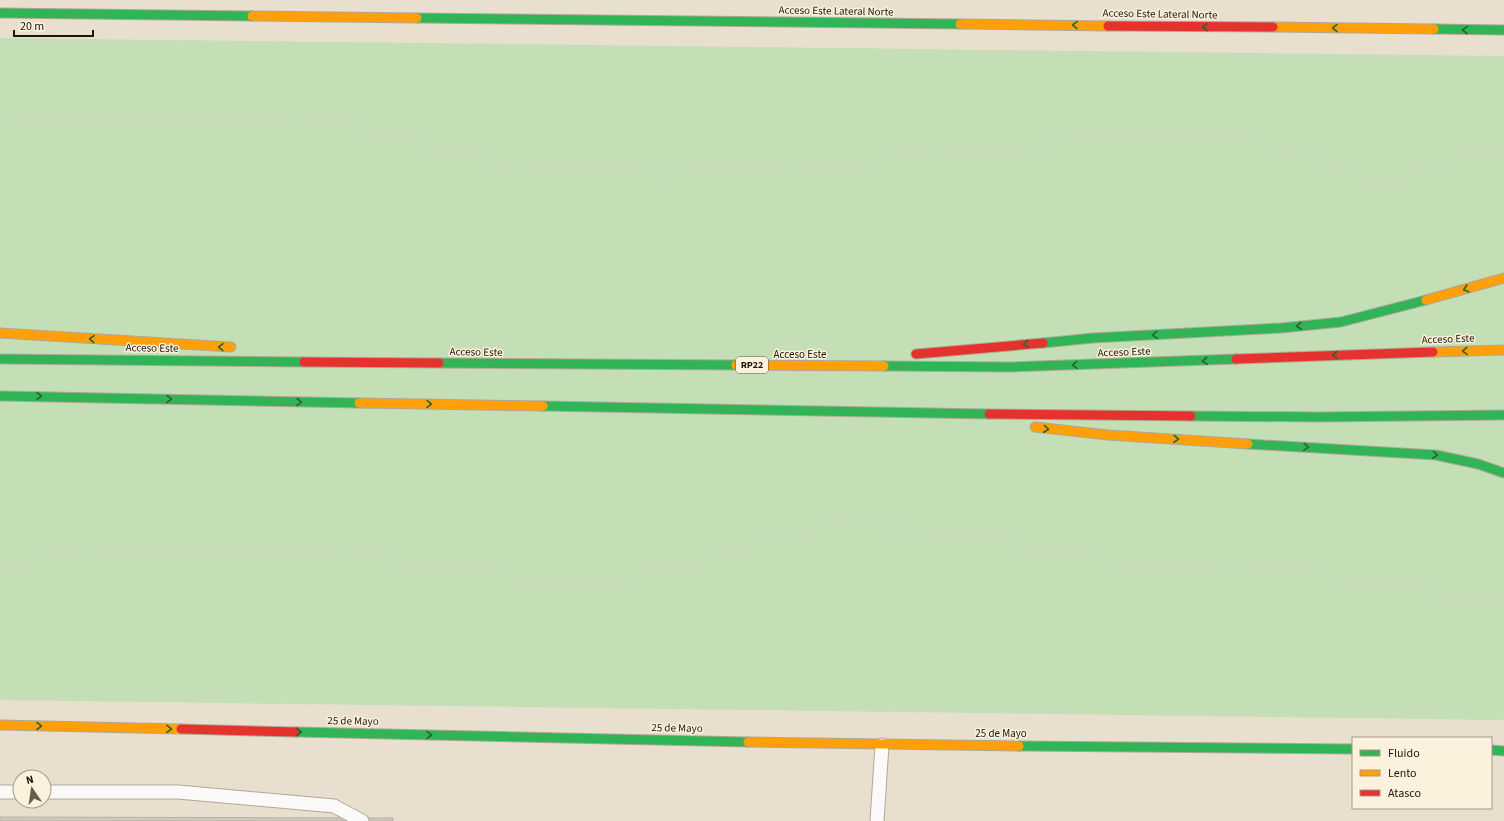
<svg xmlns="http://www.w3.org/2000/svg" width="1504" height="821" font-family="'Source Sans 3',sans-serif">
<style>
.green{fill:#c4dfb6}
.building{fill:#d0c8ba;stroke:#b8b0a3}
.lines{fill:none;stroke-linecap:round;stroke-linejoin:round}
.lane-casing{stroke:#afa799;stroke-width:15}
.fast-casing{stroke:#afa799;stroke-width:11}
.slow-casing{stroke:#afa799;stroke-width:11}
.jam-casing{stroke:#afa799;stroke-width:11}
.path{stroke:#d5d1cc;stroke-width:2.5;stroke-dasharray:1 3;stroke-linecap:butt}
.lane{stroke:#fcfaf8;stroke-width:13}
.fast{stroke:#30b455;stroke-width:9}
.slow{stroke:#ff9f0a;stroke-width:9}
.jam{stroke:#e5322d;stroke-width:9}
.oneway{stroke:#26642f}
.labels{text-anchor:middle;dominant-baseline:central;stroke-width:3;stroke-linejoin:round;paint-order:stroke}
.shield{fill:#fcf1dd;stroke:#5f5749;stroke-width:1}
.shield-label{font-size:10px;font-weight:bold;fill:#1c1509}
.street-label{font-size:11px;fill:#1c1509;stroke:#fcf1dd}
</style>
<rect width="100%" height="100%" fill="#e9dfce"/>
<path class="green" d="M0,38L1504,56V720L0,700Z"/>
<path class="building" d="M0,817L393,818V821H0Z"/>
<g class="lines">
<g class="lane-casing">
<path id="lane" d="M0,792H20
M44,792H178L334,806L362,821
M877,821L882,745"/>
</g>
<g class="fast-casing">
<path id="fast" d="M0,13L252,16
M417,18L960,24
M1434,29L1504,30
M1043,343L1093,338L1281,328L1341,322L1426,300
M0,359L304,362
M439,363L736,365
M884,366L1010,367L1236,359
M0,396L359,403
M543,406L989,414
M1191,416L1319,417L1504,415
M1248,444L1436,455L1478,464L1504,473
M296,732L748,742
M1019,746L1353,749
M1491,750L1504,751"/>
</g>
<g class="slow-casing">
<path id="slow" d="M252,16L417,18
M960,24L1108,26
M1273,27L1434,29
M1426,300L1504,278
M0,333L231,347
M1433,352L1504,350
M736,365L884,366
M359,403L543,406
M1035,427L1108,435L1248,444
M0,725L181,729
M748,742L1019,746"/>
</g>
<g class="jam-casing">
<path id="jam" d="M1108,26L1273,27
M916,354L1043,343
M1236,359L1433,352
M304,362L439,363
M989,414L1191,416
M181,729L296,732"/>
</g>
<path class="path" d="M0,120L50,113L126,116H217L291,119L363,128L425,145L521,167L574,173L664,176L774,170L888,159L973,146L1051,144L1158,138H1215L1277,145L1304,152L1322,162L1354,176L1386,180L1414,174L1469,154L1504,144
M0,567L95,549L151,546H217L291,548L336,551L455,570L503,576L601,581L629,578L676,568L705,561L760,542L815,528L836,527L898,528L969,530L1000,537L1024,547L1049,553L1081,557L1139,564H1187L1354,578L1391,583L1452,595L1504,599"/>
<use href="#lane" class="lane"/>
<use href="#fast" class="fast"/>
<use href="#slow" class="slow"/>
<use href="#jam" class="jam"/>
</g>
<defs><path id="oneway-chevron" d="M-2-3.5L2.5 0L-2 3.5" fill="none" stroke-width="1.6" stroke-linecap="round" stroke-linejoin="round"/></defs>
<g class="oneway">
<use href="#oneway-chevron" transform="translate(1075 25) rotate(-179)"/>
<use href="#oneway-chevron" transform="translate(1205 27) rotate(-179)"/>
<use href="#oneway-chevron" transform="translate(1335 28) rotate(-179)"/>
<use href="#oneway-chevron" transform="translate(1465 30) rotate(-179)"/>
<use href="#oneway-chevron" transform="translate(1466 289) rotate(164)"/>
<use href="#oneway-chevron" transform="translate(1299 326) rotate(174)"/>
<use href="#oneway-chevron" transform="translate(1155 335) rotate(177)"/>
<use href="#oneway-chevron" transform="translate(92 339) rotate(-177)"/>
<use href="#oneway-chevron" transform="translate(1026 344) rotate(175)"/>
<use href="#oneway-chevron" transform="translate(221 347) rotate(-177)"/>
<use href="#oneway-chevron" transform="translate(1465 351) rotate(178)"/>
<use href="#oneway-chevron" transform="translate(1335 355) rotate(177)"/>
<use href="#oneway-chevron" transform="translate(1205 361) rotate(177)"/>
<use href="#oneway-chevron" transform="translate(1075 365) rotate(178)"/>
<use href="#oneway-chevron" transform="translate(39 396) rotate(1)"/>
<use href="#oneway-chevron" transform="translate(169 399) rotate(1)"/>
<use href="#oneway-chevron" transform="translate(299 402) rotate(1)"/>
<use href="#oneway-chevron" transform="translate(429 404) rotate(1)"/>
<use href="#oneway-chevron" transform="translate(1046 429) rotate(6)"/>
<use href="#oneway-chevron" transform="translate(1176 439) rotate(4)"/>
<use href="#oneway-chevron" transform="translate(1306 447) rotate(4)"/>
<use href="#oneway-chevron" transform="translate(1435 455) rotate(8)"/>
<use href="#oneway-chevron" transform="translate(39 726) rotate(1)"/>
<use href="#oneway-chevron" transform="translate(169 729) rotate(1)"/>
<use href="#oneway-chevron" transform="translate(299 732) rotate(1)"/>
<use href="#oneway-chevron" transform="translate(429 735) rotate(1)"/>
</g>
<g class="labels">
<rect class="shield" x="736" y="357" width="32" height="16" rx="3"/>
<g class="shield-label">
<text x="752" y="365">RP22</text>
</g>
<g class="street-label">
<text transform="translate(836 11) rotate(1)">Acceso Este Lateral Norte</text>
<text transform="translate(1160 14) rotate(1)">Acceso Este Lateral Norte</text>
<text transform="translate(1448 339) rotate(-2)">Acceso Este</text>
<text transform="translate(152 348) rotate(1)">Acceso Este</text>
<text transform="translate(476 352) rotate(1)">Acceso Este</text>
<text transform="translate(1124 352) rotate(-2)">Acceso Este</text>
<text x="800" y="354">Acceso Este</text>
<text transform="translate(353 721) rotate(1)">25 de Mayo</text>
<text transform="translate(677 728) rotate(1)">25 de Mayo</text>
<text x="1001" y="733">25 de Mayo</text>
</g>
</g>
<rect x="1352" y="737" width="140" height="72" fill="#fcf1dd" stroke="#a29988"/>
<rect x="1360" y="750" width="20" height="6" fill="#30b455" stroke="#a29988"/>
<text x="1388" y="757" font-size="12" fill="#1c1509">Fluido</text>
<rect x="1360" y="770" width="20" height="6" fill="#ff9f0a" stroke="#a29988"/>
<text x="1388" y="777" font-size="12" fill="#1c1509">Lento</text>
<rect x="1360" y="790" width="20" height="6" fill="#e5322d" stroke="#a29988"/>
<text x="1388" y="797" font-size="12" fill="#1c1509">Atasco</text>
<g transform="translate(32 789) rotate(347)"><circle r="19" fill="#fcf1dd" stroke="#a29988"/>
<path d="M0-3L7 15L0 10L-7 15Z" fill="#645c4e"/>
<text y="-6" font-size="11" font-weight="bold" text-anchor="middle" fill="#1c1509">N</text>
</g>
<path d="M14 30v6h79v-6" fill="none" stroke="#1c1509" stroke-width="2"/>
<text x="20" y="30" font-size="12" fill="#1c1509" stroke="#fcf1dd" stroke-width="3" paint-order="stroke">20 m</text>
</svg>
